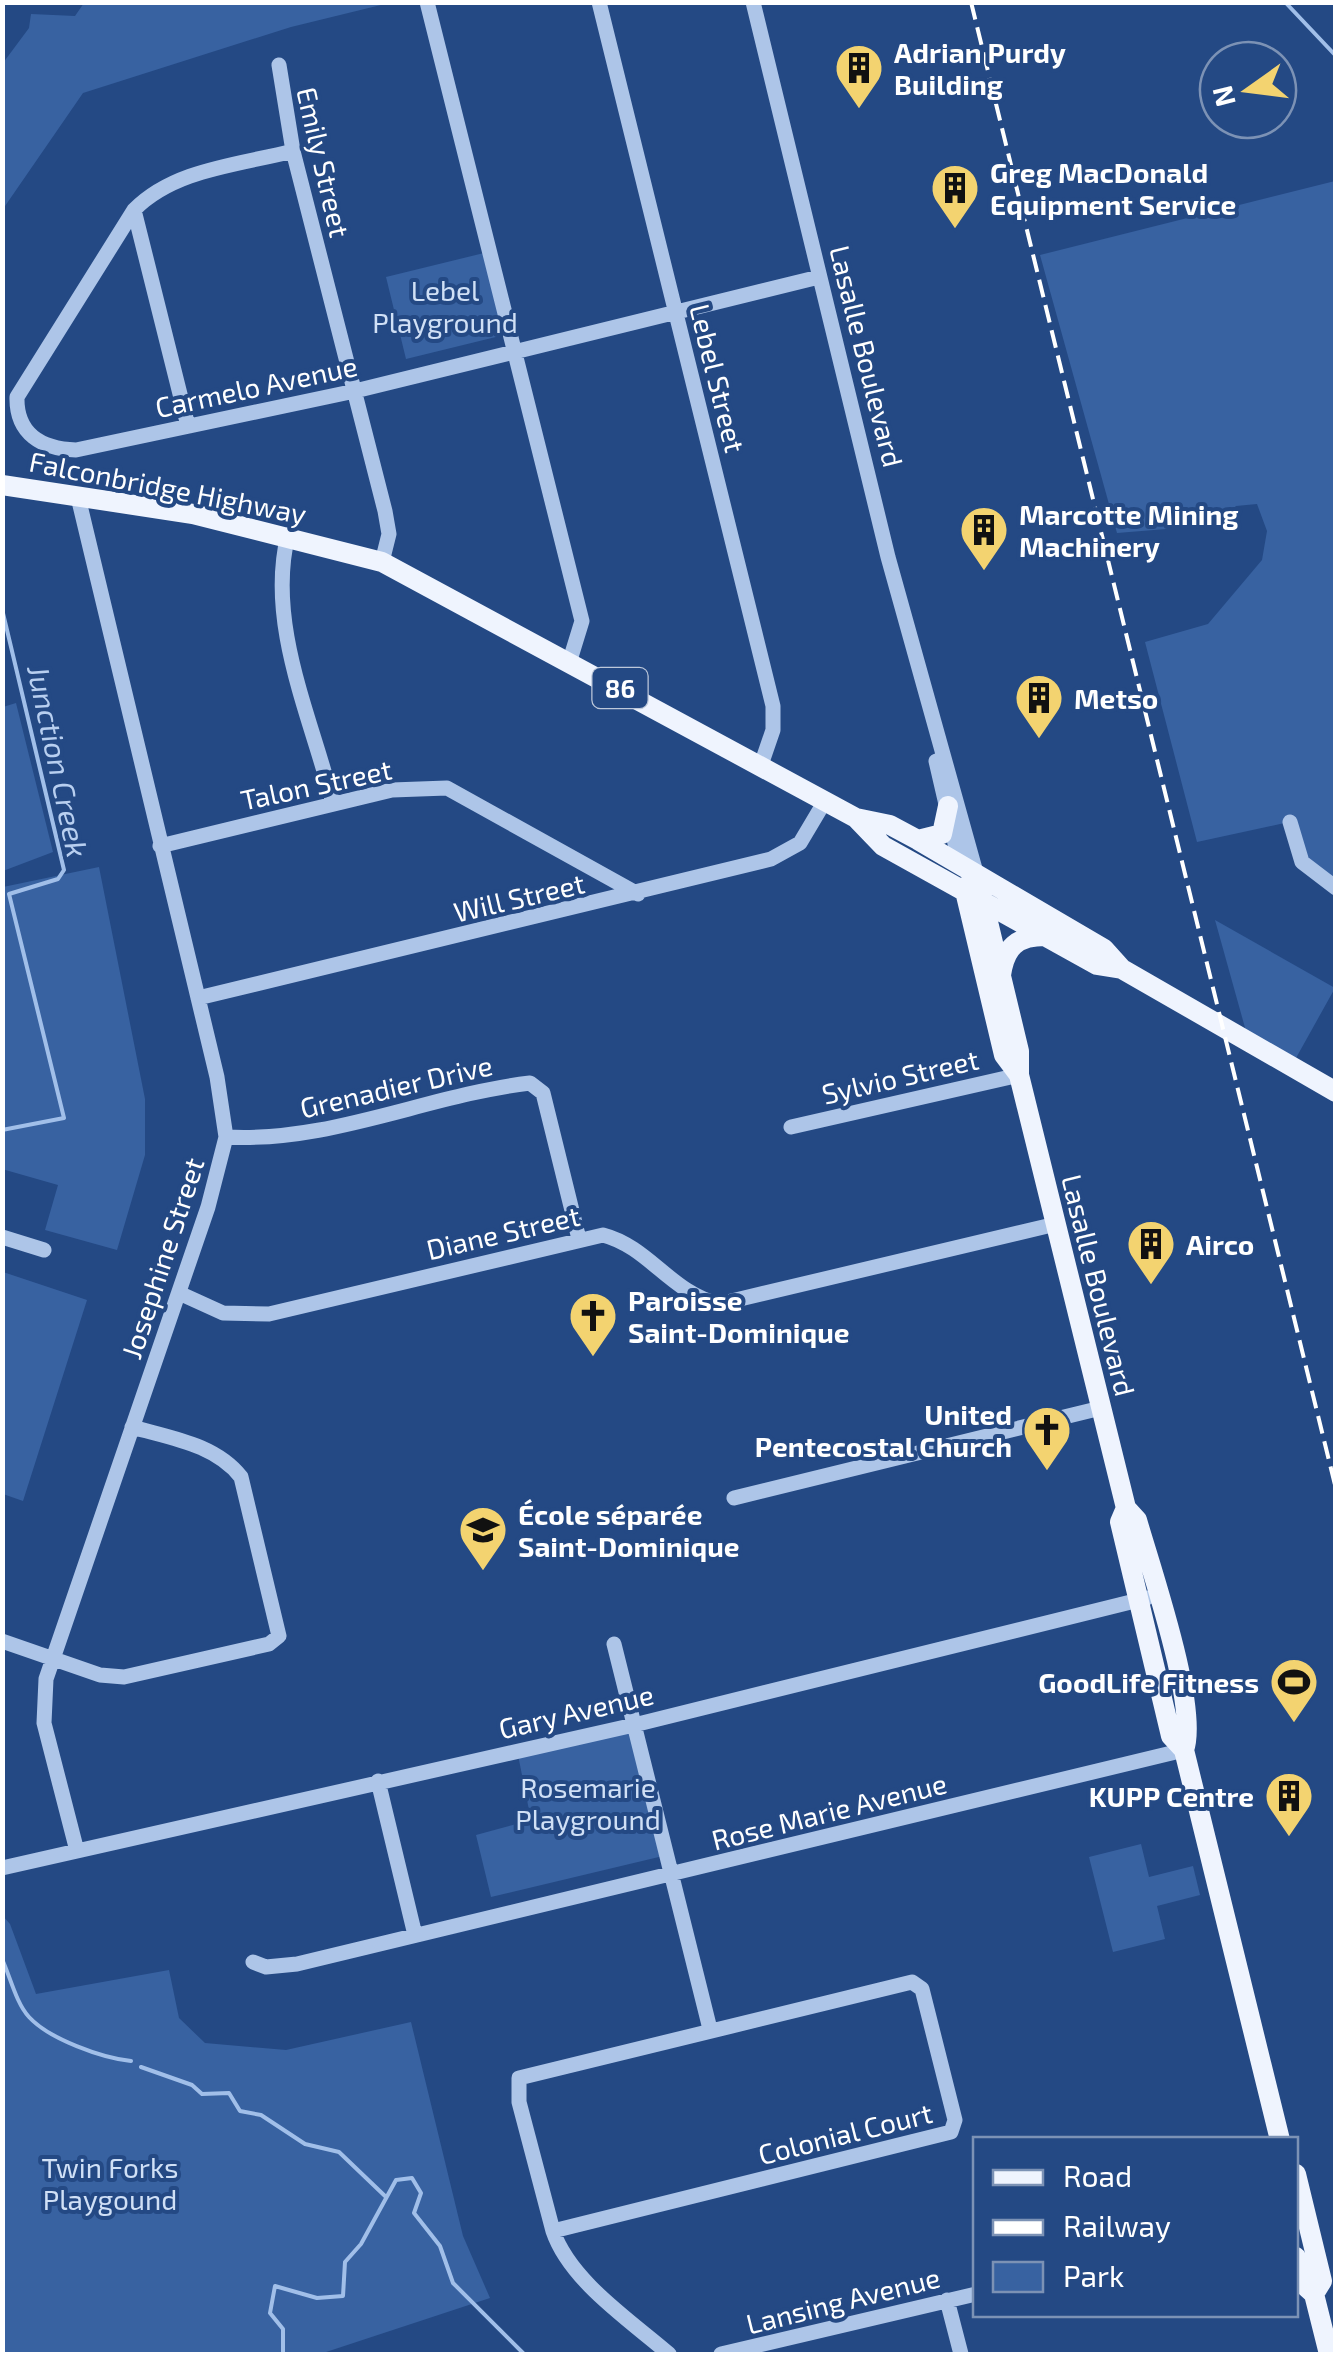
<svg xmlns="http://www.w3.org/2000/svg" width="1338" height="2357" font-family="'Exo 2',sans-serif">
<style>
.green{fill:#3862a1}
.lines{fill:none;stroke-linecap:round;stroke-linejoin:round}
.stream{stroke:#a1bfe9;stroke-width:4}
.minor{stroke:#adc5e8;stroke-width:15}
.major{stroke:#eff4fe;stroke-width:20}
.rail{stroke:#fff;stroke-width:4;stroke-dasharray:18 8;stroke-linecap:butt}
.labels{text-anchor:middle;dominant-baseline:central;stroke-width:8;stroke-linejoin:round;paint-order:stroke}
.shield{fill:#244984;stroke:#bdc8da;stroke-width:2.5}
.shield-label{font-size:25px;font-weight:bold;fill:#fff}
.poi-label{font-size:28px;font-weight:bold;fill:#fff;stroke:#244984;text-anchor:start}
.street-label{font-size:28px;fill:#fff;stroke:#244984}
.park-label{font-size:28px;fill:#d0e0f6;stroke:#244984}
.water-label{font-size:30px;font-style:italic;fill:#b8cff0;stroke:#244984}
</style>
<rect width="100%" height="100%" fill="#244984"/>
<path class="green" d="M84,3V2L389,3L291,27L83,93L3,209V63L29,28L31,14L75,16Z
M1335,181V889L1316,877L1289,822L1197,842L1145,642L1208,624L1262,560L1267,531L1257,504L1236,506L1215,525L1117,533L1040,255Z
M484,253L504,335L406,359L386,277Z
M16,703L53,852L3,871V707Z
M99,867L145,1099V1155L117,1250L45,1230L58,1185L2,1169L3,887Z
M1215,920L1335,988L1291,1067L1249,1042Z
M3,1272L87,1300L23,1501L3,1494Z
M627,1731L632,1736L663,1856L491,1897L476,1835L531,1820L518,1755Z
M1141,1844L1149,1877L1193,1866L1200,1895L1157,1906L1165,1939L1113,1952L1089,1857Z
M2,1915L10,1924L36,1994L169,1970L179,2018L205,2043L286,2050L411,2022L463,2236L490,2298L320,2354H3Z"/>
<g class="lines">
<path class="stream" d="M1285,2L1336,56
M2,609L64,870L58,879L9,894L64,1118L2,1130
M2,1959C10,1976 16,2003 29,2017C49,2039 102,2058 131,2061
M141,2067L192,2085L202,2094L229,2093L240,2111L261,2115L305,2144L339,2152L386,2197
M283,2354V2329L270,2313L275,2286L317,2298L343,2296L345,2262L361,2244L396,2180L412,2178L421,2193L414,2213L440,2246L453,2283L524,2354"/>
<path class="minor" d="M427,2L582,621L570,660
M599,2L773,706V730L761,765
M753,2L888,557L977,876
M279,65L293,151L385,511L389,534L382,562
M293,151C239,165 174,169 134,210L17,397C16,434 42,449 76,450L355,391L819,277
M134,210L188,426
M288,535C266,623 311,717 333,803
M936,761L960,865
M1290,822L1302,862L1336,888
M160,846L392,790L447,788L638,894
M198,998L771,859L800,843L825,801
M791,1127L1019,1075
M226,1137C330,1143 428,1095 530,1083L543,1093L579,1239
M2,1237L44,1250
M179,1293L223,1313L269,1314L603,1235C649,1247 671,1293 719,1304L1056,1224
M734,1498L1101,1408
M2,1641L100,1675L124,1677L269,1644L279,1636L241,1477C215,1444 170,1438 132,1427
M614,1644L710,2029
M378,1781L415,1935
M77,1851L44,1723L46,1679L208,1207L226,1137L217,1077L78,497
M2,1868L634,1725L1147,1598
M253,1962L266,1967L297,1964L1184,1750
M553,2231L951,2132L955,2120L922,1989L912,1982L519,2078V2102L553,2231C570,2281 631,2321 669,2354
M947,2300L961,2354
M721,2354L976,2294"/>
<path class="major" d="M2,485L193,514L382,562L856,818L890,825L918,840L1104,949L1122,969L1336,1092
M857,819L883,846L1097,965L1122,969
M918,840L942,834L948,806
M977,876L1019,1051V1075L1126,1508L1137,1520C1151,1569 1199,1708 1184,1750
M964,887L1004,1055L1019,1075
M1001,975C1005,947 1017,936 1045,936
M1126,1508L1120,1522L1171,1736L1184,1750L1280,2140
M1296,2174L1322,2281L1314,2294
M1296,2257L1303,2284L1314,2294L1329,2354"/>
<path class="rail" d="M971,2L1336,1489"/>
</g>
<defs>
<g id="building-pin" transform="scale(2.5)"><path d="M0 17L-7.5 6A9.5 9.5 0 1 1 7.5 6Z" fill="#f3d370" stroke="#244984"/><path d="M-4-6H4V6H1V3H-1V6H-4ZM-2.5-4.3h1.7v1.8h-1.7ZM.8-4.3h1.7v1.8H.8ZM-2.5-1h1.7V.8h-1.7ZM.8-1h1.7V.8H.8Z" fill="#111"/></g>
<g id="church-pin" transform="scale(2.5)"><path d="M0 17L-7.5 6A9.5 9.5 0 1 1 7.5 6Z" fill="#f3d370" stroke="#244984"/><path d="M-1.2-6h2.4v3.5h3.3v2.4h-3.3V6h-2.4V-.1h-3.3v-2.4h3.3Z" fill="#111"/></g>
<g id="school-pin" transform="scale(2.5)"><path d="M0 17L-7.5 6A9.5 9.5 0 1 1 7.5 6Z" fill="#f3d370" stroke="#244984"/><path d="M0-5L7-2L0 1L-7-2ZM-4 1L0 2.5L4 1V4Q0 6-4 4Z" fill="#111"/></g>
<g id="stadium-pin" transform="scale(2.5)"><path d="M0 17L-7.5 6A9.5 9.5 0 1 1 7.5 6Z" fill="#f3d370" stroke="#244984"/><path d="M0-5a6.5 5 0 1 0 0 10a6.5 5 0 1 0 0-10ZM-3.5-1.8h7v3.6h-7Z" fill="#111"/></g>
</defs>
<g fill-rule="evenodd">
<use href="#building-pin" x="859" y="68"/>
<use href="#building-pin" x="955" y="188"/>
<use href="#building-pin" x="984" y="530"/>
<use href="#building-pin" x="1039" y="698"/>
<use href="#building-pin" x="1151" y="1244"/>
<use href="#church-pin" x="593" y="1316"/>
<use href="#church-pin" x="1047" y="1430"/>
<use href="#school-pin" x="483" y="1530"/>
<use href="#stadium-pin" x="1294" y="1682"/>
<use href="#building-pin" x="1289" y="1796"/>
</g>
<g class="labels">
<rect class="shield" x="592.5" y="668" width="55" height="40" rx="8"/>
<g class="shield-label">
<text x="620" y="688">86</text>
</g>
<g class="poi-label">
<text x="894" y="52">Adrian Purdy<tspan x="894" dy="32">Building</tspan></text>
<text x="990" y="172">Greg MacDonald<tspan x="990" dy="32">Equipment Service</tspan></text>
<text x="1019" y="514">Marcotte Mining<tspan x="1019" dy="32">Machinery</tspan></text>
<text x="1074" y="698">Metso</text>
<text x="1186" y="1244">Airco</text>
<text x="628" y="1300">Paroisse<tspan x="628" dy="32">Saint-Dominique</tspan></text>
<text x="1012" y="1414" text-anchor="end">United<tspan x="1012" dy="32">Pentecostal Church</tspan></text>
<text x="518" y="1514">École séparée<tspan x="518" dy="32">Saint-Dominique</tspan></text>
<text x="1259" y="1682" text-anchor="end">GoodLife Fitness</text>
<text x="1254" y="1796" text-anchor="end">KUPP Centre</text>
</g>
<g class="street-label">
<text transform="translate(324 162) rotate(77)">Emily Street</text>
<text transform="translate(867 356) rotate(76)">Lasalle Boulevard</text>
<text transform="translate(718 378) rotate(76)">Lebel Street</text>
<text transform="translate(256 386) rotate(-12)">Carmelo Avenue</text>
<text transform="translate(168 487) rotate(11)">Falconbridge Highway</text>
<text transform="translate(316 784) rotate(-12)">Talon Street</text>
<text transform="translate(519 897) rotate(-13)">Will Street</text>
<text transform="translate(900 1076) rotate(-13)">Sylvio Street</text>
<text transform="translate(396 1086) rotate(-13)">Grenadier Drive</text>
<text transform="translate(503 1232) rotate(-13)">Diane Street</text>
<text transform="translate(162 1258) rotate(-72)">Josephine Street</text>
<text transform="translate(1099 1285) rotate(76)">Lasalle Boulevard</text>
<text transform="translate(576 1711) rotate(-13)">Gary Avenue</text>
<text transform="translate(829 1811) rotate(-14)">Rose Marie Avenue</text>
<text transform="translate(845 2133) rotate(-14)">Colonial Court</text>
<text transform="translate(843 2300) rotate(-14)">Lansing Avenue</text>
</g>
<g class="park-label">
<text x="445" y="290">Lebel<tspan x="445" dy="32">Playground</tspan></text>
<text x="588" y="1787">Rosemarie<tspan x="588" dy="32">Playground</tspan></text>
<text x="110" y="2167">Twin Forks<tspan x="110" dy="32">Playgound</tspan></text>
</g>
<g class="water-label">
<text transform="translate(59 761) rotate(78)">Junction Creek</text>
</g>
</g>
<rect width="1338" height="2357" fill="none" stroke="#ffffff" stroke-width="10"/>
<rect x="973" y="2137" width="325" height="180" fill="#244984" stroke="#7c92b5" stroke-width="2.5"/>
<rect x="993" y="2170" width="50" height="15" fill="#eff4fe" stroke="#7c92b5" stroke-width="2.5"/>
<text x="1063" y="2187" font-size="30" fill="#ffffff">Road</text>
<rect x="993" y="2220" width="50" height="15" fill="#ffffff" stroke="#7c92b5" stroke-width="2.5"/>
<text x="1063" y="2237" font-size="30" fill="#ffffff">Railway</text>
<rect x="993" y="2262" width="50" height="30" fill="#3862a1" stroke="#7c92b5" stroke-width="2.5"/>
<text x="1063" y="2287" font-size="30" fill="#ffffff">Park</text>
<g transform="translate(1248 90) rotate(256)"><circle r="48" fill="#244984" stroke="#7c92b5" stroke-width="2.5"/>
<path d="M0-8L18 38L0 25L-18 38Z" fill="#f3d370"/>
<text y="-15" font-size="28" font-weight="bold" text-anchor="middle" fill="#ffffff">N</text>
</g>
</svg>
